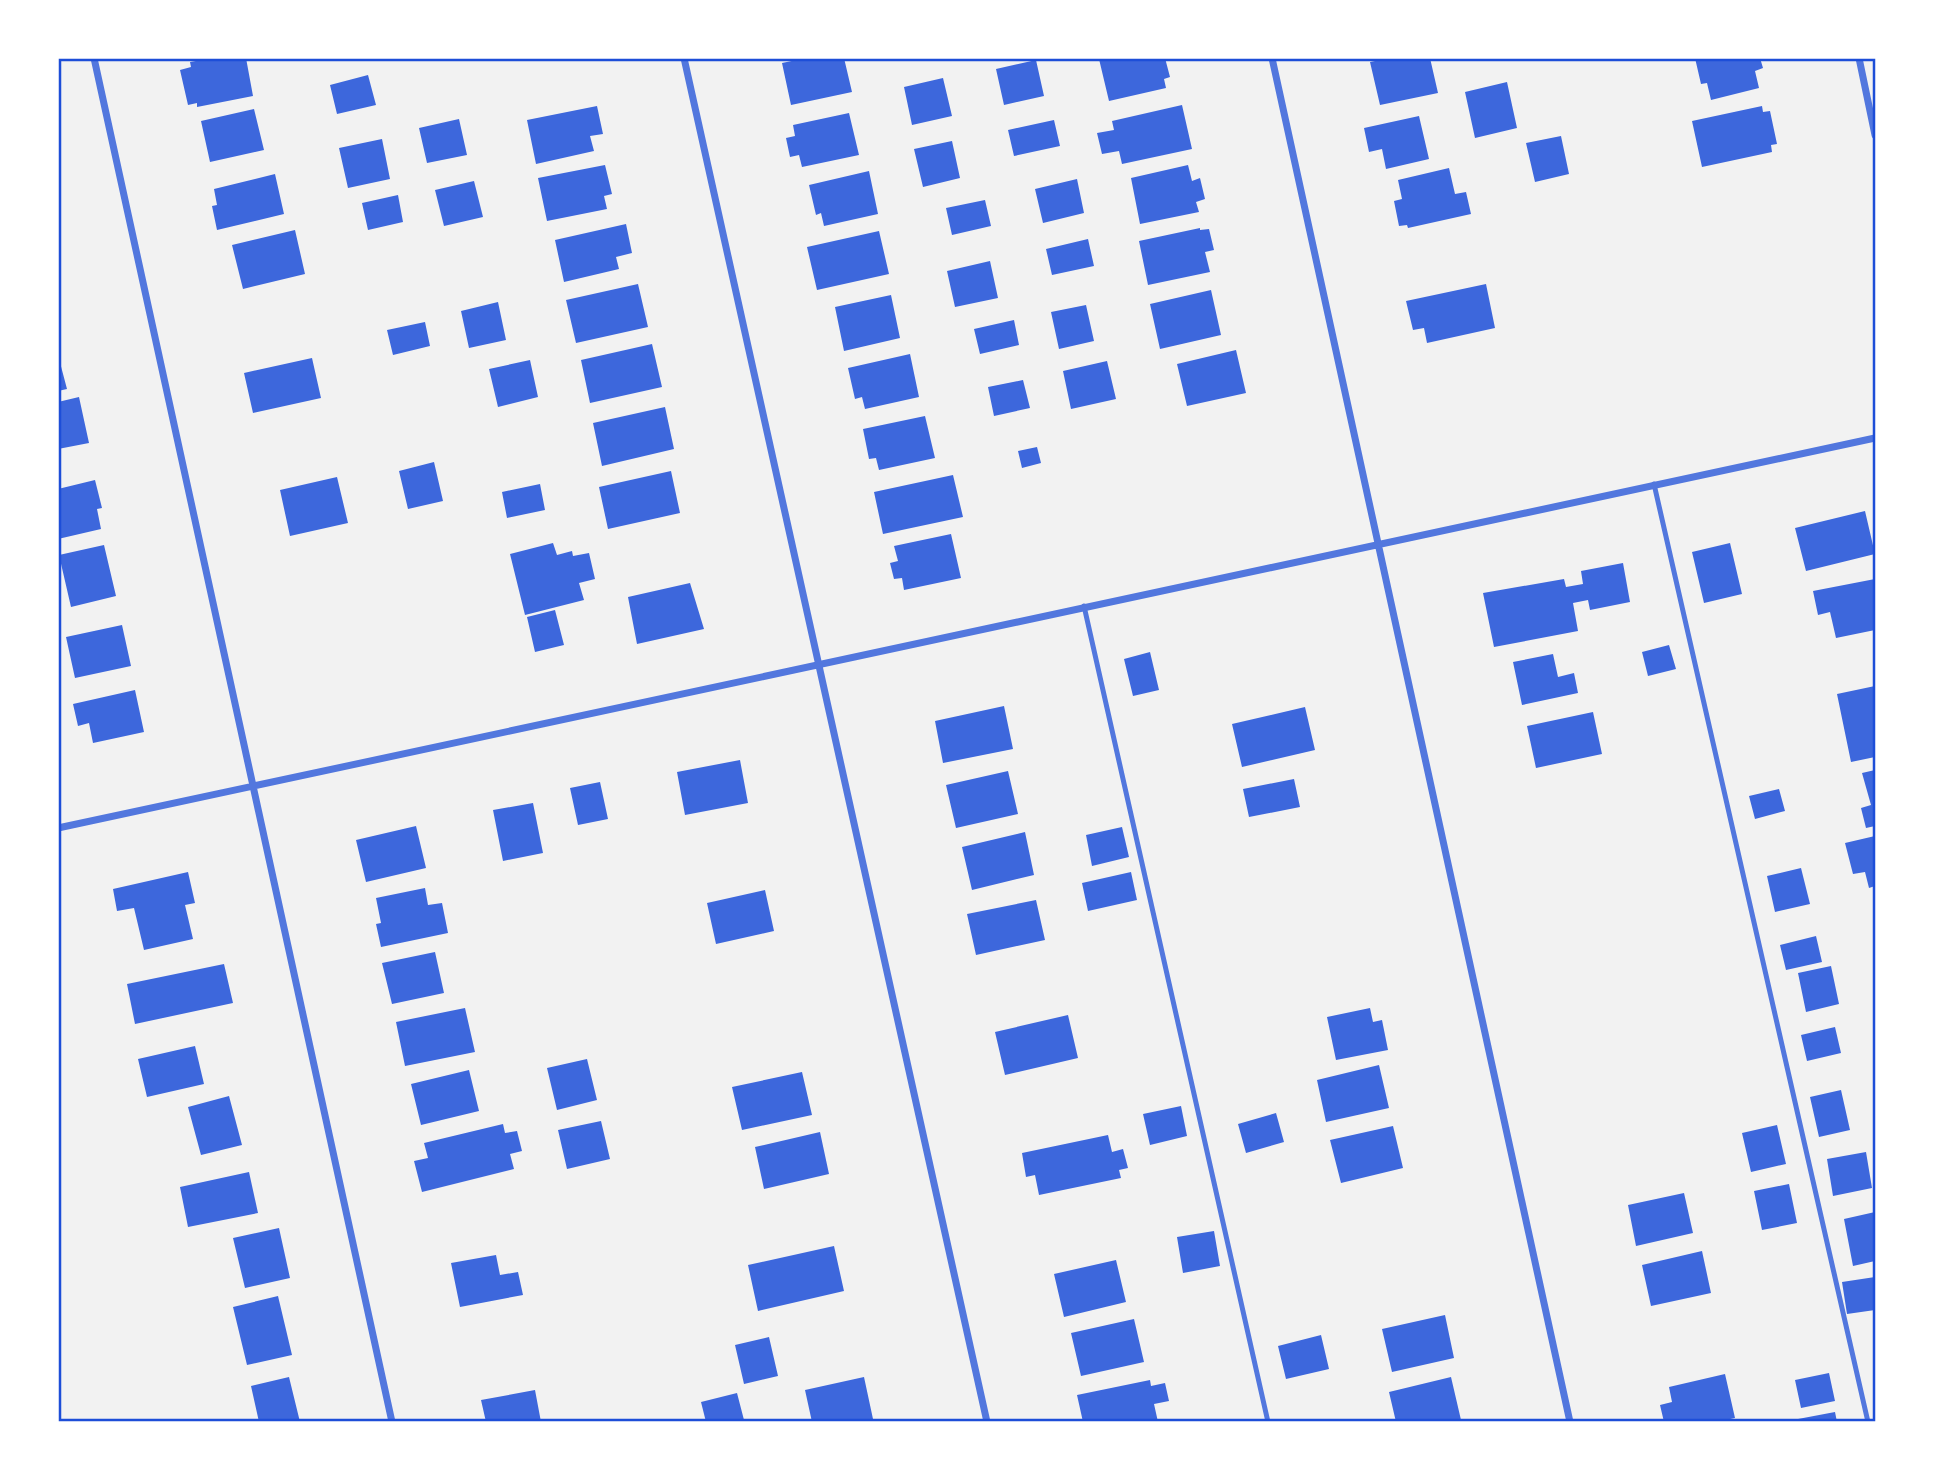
<svg xmlns="http://www.w3.org/2000/svg" width="1933" height="1480" font-family="'Roboto Condensed',sans-serif">
<style>
.building{fill:#3d67dc}
.lines{fill:none;stroke-linecap:round;stroke-linejoin:round}
.service{stroke:#5277de;stroke-width:5}
.minor{stroke:#5277de;stroke-width:7}
.neatline{fill:none;stroke:#1d4ed8;stroke-width:2.5}
</style>
<rect width="100%" height="100%" fill="#f2f2f2"/>
<path class="building" d="M213,58H246L253,96L197,107V103L188,105L180,70L191,67L190,62Z
M806,58H844L852,92L791,105L782,63Z
M1103,58H1165L1170,77L1164,79L1166,88L1109,101L1099,59Z
M1390,58H1430L1438,93L1380,105L1370,62Z
M1695,58H1760L1763,68L1755,71L1759,88L1711,100L1707,83L1701,84Z
M1036,60L1044,96L1004,105L996,69Z
M368,75L376,105L337,114L330,85Z
M943,78L952,116L912,125L904,87Z
M1507,82L1517,128L1475,138L1465,92Z
M1182,105L1192,149L1122,164L1119,151L1102,154L1097,133L1114,130L1112,121Z
M597,106L603,134L590,136L594,151L536,164L527,120Z
M1762,106L1763,112L1770,111L1777,144L1771,145L1772,152L1702,167L1692,121Z
M254,109L264,150L210,162L201,121Z
M849,113L859,155L802,167L799,155L790,157L786,138L795,136L793,125Z
M1419,116L1429,159L1386,169L1382,149L1369,152L1364,128Z
M459,119L467,155L427,163L419,128Z
M1054,120L1060,146L1014,156L1008,130Z
M1561,136L1569,174L1535,182L1526,143Z
M382,139L390,179L348,188L339,148Z
M952,141L960,178L923,187L914,149Z
M605,165L612,194L604,196L607,209L547,221L538,178Z
M1188,165L1192,181L1200,178L1205,199L1196,202L1199,212L1140,224L1131,178Z
M1449,168L1455,194L1466,192L1471,214L1408,228L1407,225L1399,226L1394,201L1402,199L1398,180Z
M869,171L878,214L824,226L821,213L816,215L809,185Z
M275,174L284,214L217,230L212,206L217,205L214,189Z
M1077,179L1084,213L1043,223L1035,189Z
M474,181L483,217L444,226L435,190Z
M398,195L403,222L368,230L362,203Z
M985,200L991,226L952,235L946,208Z
M626,224L632,253L616,257L619,269L564,282L555,240Z
M1200,228V230L1209,229L1214,250L1205,252L1210,272L1148,285L1139,241Z
M295,230L305,274L243,289L232,245Z
M879,231L889,274L817,290L807,247Z
M1088,239L1094,266L1052,275L1046,249Z
M990,261L998,298L955,307L947,271Z
M638,284L648,327L576,343L566,300Z
M1486,284L1495,328L1427,343L1424,328L1413,330L1406,301Z
M1211,290L1221,335L1160,349L1150,304Z
M891,295L900,338L844,351L835,307Z
M498,302L506,340L469,348L461,311Z
M1086,305L1094,341L1059,349L1051,312Z
M1014,320L1019,345L980,354L974,329Z
M425,322L430,346L393,355L387,330Z
M652,344L662,387L590,403L581,360Z
M1236,350L1246,393L1187,406L1177,364Z
M910,354L919,397L865,409L862,397L855,399L848,368Z
M58,355L67,389L58,391Z
M312,358L321,398L253,413L244,373Z
M530,360L538,397L498,407L489,369Z
M1107,361L1116,399L1071,409L1063,371Z
M1023,380L1030,408L994,416L988,387Z
M79,397L89,443L58,449V402Z
M665,407L674,449L602,466L593,423Z
M925,416L935,458L879,470L876,458L869,459L863,429Z
M1037,447L1041,463L1022,468L1018,451Z
M434,462L443,501L408,509L399,471Z
M671,471L680,513L608,529L599,487Z
M953,475L963,517L883,534L874,492Z
M337,477L348,523L290,536L280,490Z
M95,480L102,508L97,509L101,529L58,539V489Z
M540,484L545,510L507,518L502,492Z
M1865,511L1875,554L1806,571L1795,528Z
M951,534L961,578L904,590L902,578L894,579L890,563L898,561L894,546Z
M553,543L557,555L572,551L573,556L589,553L595,579L579,583L584,600L525,615L510,554Z
M1730,543L1742,594L1704,603L1692,552Z
M104,545L116,596L71,607L59,555Z
M1623,563L1630,602L1590,610L1588,600L1573,603L1578,631L1494,647L1483,593L1564,579L1566,587L1583,584L1581,571Z
M1875,579V630L1836,638L1830,612L1818,615L1813,591Z
M690,583L704,629L637,644L628,597Z
M555,610L564,645L535,652L527,617Z
M122,625L131,666L75,678L66,637Z
M1669,645L1676,669L1648,676L1642,652Z
M1150,652L1159,690L1133,696L1124,659Z
M1553,654L1558,677L1574,673L1578,693L1522,705L1513,662Z
M1875,686V757L1851,762L1837,694Z
M135,690L144,732L93,743L89,723L78,726L73,704Z
M1004,706L1013,749L943,763L935,721Z
M1305,707L1315,750L1242,767L1232,724Z
M1593,712L1602,754L1536,768L1527,726Z
M740,760L748,803L685,815L677,772Z
M1875,770V826L1866,828L1861,808L1871,805L1862,773Z
M1008,771L1018,814L956,828L946,785Z
M1294,779L1300,807L1249,817L1243,789Z
M600,782L608,819L578,825L570,788Z
M1779,789L1785,811L1755,819L1749,796Z
M533,803L543,853L503,861L493,810Z
M416,826L426,868L366,882L356,840Z
M1122,827L1129,857L1092,866L1086,835Z
M1025,832L1034,875L972,890L962,847Z
M1875,836V886L1869,888L1865,872L1853,874L1845,843Z
M1801,868L1810,904L1775,912L1767,876Z
M188,872L195,903L185,905L193,939L144,950L134,908L117,911L113,889Z
M1131,872L1137,900L1088,911L1082,883Z
M425,888L428,905L442,903L448,933L381,947L376,924L381,923L376,898Z
M765,890L774,931L716,944L707,903Z
M1036,900L1045,940L976,955L967,914Z
M1816,936L1822,962L1786,970L1780,945Z
M435,952L444,993L392,1004L382,963Z
M224,964L233,1003L135,1024L127,984Z
M1831,966L1839,1004L1806,1012L1798,973Z
M465,1008L475,1052L405,1066L396,1022Z
M1370,1008L1373,1022L1382,1020L1388,1050L1336,1060L1327,1017Z
M1068,1015L1078,1058L1005,1075L995,1032Z
M1835,1027L1841,1053L1807,1061L1801,1035Z
M195,1046L204,1084L147,1097L138,1059Z
M587,1059L597,1100L557,1110L547,1068Z
M1379,1065L1389,1108L1326,1122L1317,1080Z
M469,1070L479,1111L421,1125L411,1084Z
M802,1072L812,1115L742,1130L732,1087Z
M1841,1090L1850,1130L1819,1137L1810,1097Z
M229,1096L242,1145L201,1155L188,1107Z
M1181,1106L1187,1136L1150,1145L1143,1114Z
M1276,1113L1284,1142L1246,1153L1238,1124Z
M601,1121L610,1159L567,1169L558,1130Z
M503,1124L505,1133L517,1131L522,1151L510,1154L514,1169L422,1192L414,1161L428,1158L424,1143Z
M1777,1125L1786,1164L1751,1172L1742,1133Z
M1393,1126L1403,1168L1341,1183L1330,1140Z
M820,1132L829,1174L764,1189L755,1147Z
M1108,1135L1112,1152L1123,1149L1128,1168L1119,1170L1121,1178L1039,1195L1035,1175L1026,1177L1022,1153Z
M1866,1152L1872,1188L1833,1196L1827,1159Z
M249,1172L258,1213L188,1227L180,1187Z
M1789,1184L1797,1223L1762,1230L1754,1191Z
M1684,1193L1693,1233L1636,1246L1628,1205Z
M1875,1212V1261L1853,1266L1844,1219Z
M279,1228L290,1278L245,1288L233,1238Z
M1214,1231L1220,1266L1183,1273L1177,1237Z
M834,1246L844,1291L758,1311L748,1265Z
M1702,1251L1711,1293L1651,1306L1642,1265Z
M496,1255L500,1275L518,1272L523,1295L460,1307L451,1263Z
M1116,1260L1126,1302L1064,1317L1054,1274Z
M1875,1277V1310L1847,1314L1842,1282Z
M278,1296L292,1355L247,1365L233,1307Z
M1445,1315L1454,1358L1392,1372L1382,1329Z
M1134,1319L1144,1362L1081,1376L1071,1333Z
M1321,1335L1329,1369L1286,1379L1278,1346Z
M769,1337L778,1376L744,1384L735,1345Z
M1829,1373L1835,1401L1801,1408L1795,1380Z
M1725,1374L1735,1418L1716,1422H1664L1660,1405L1672,1402L1669,1387Z
M289,1377L300,1422H259L251,1386Z
M864,1377L873,1419L856,1422H812L805,1390Z
M1451,1377L1461,1420L1396,1422L1389,1392Z
M1150,1380L1151,1386L1165,1383L1169,1401L1154,1404L1158,1422H1083L1077,1395Z
M535,1390L541,1422H486L481,1400Z
M737,1393L744,1420L706,1422L701,1402Z
M1835,1412L1837,1422H1798V1419Z"/>
<g class="lines">
<path class="service" d="M1654,484L1868,1422
M1084,606L1268,1422"/>
<path class="minor" d="M94,58L392,1422
M684,58L987,1422
M1272,58L1570,1422
M1859,58L1875,135
M58,828L1875,438"/>
</g>
<rect width="1933" height="1480" fill="none" stroke="#ffffff" stroke-width="119"/>
<rect x="60" y="60" width="1814" height="1360" class="neatline"/>
</svg>
